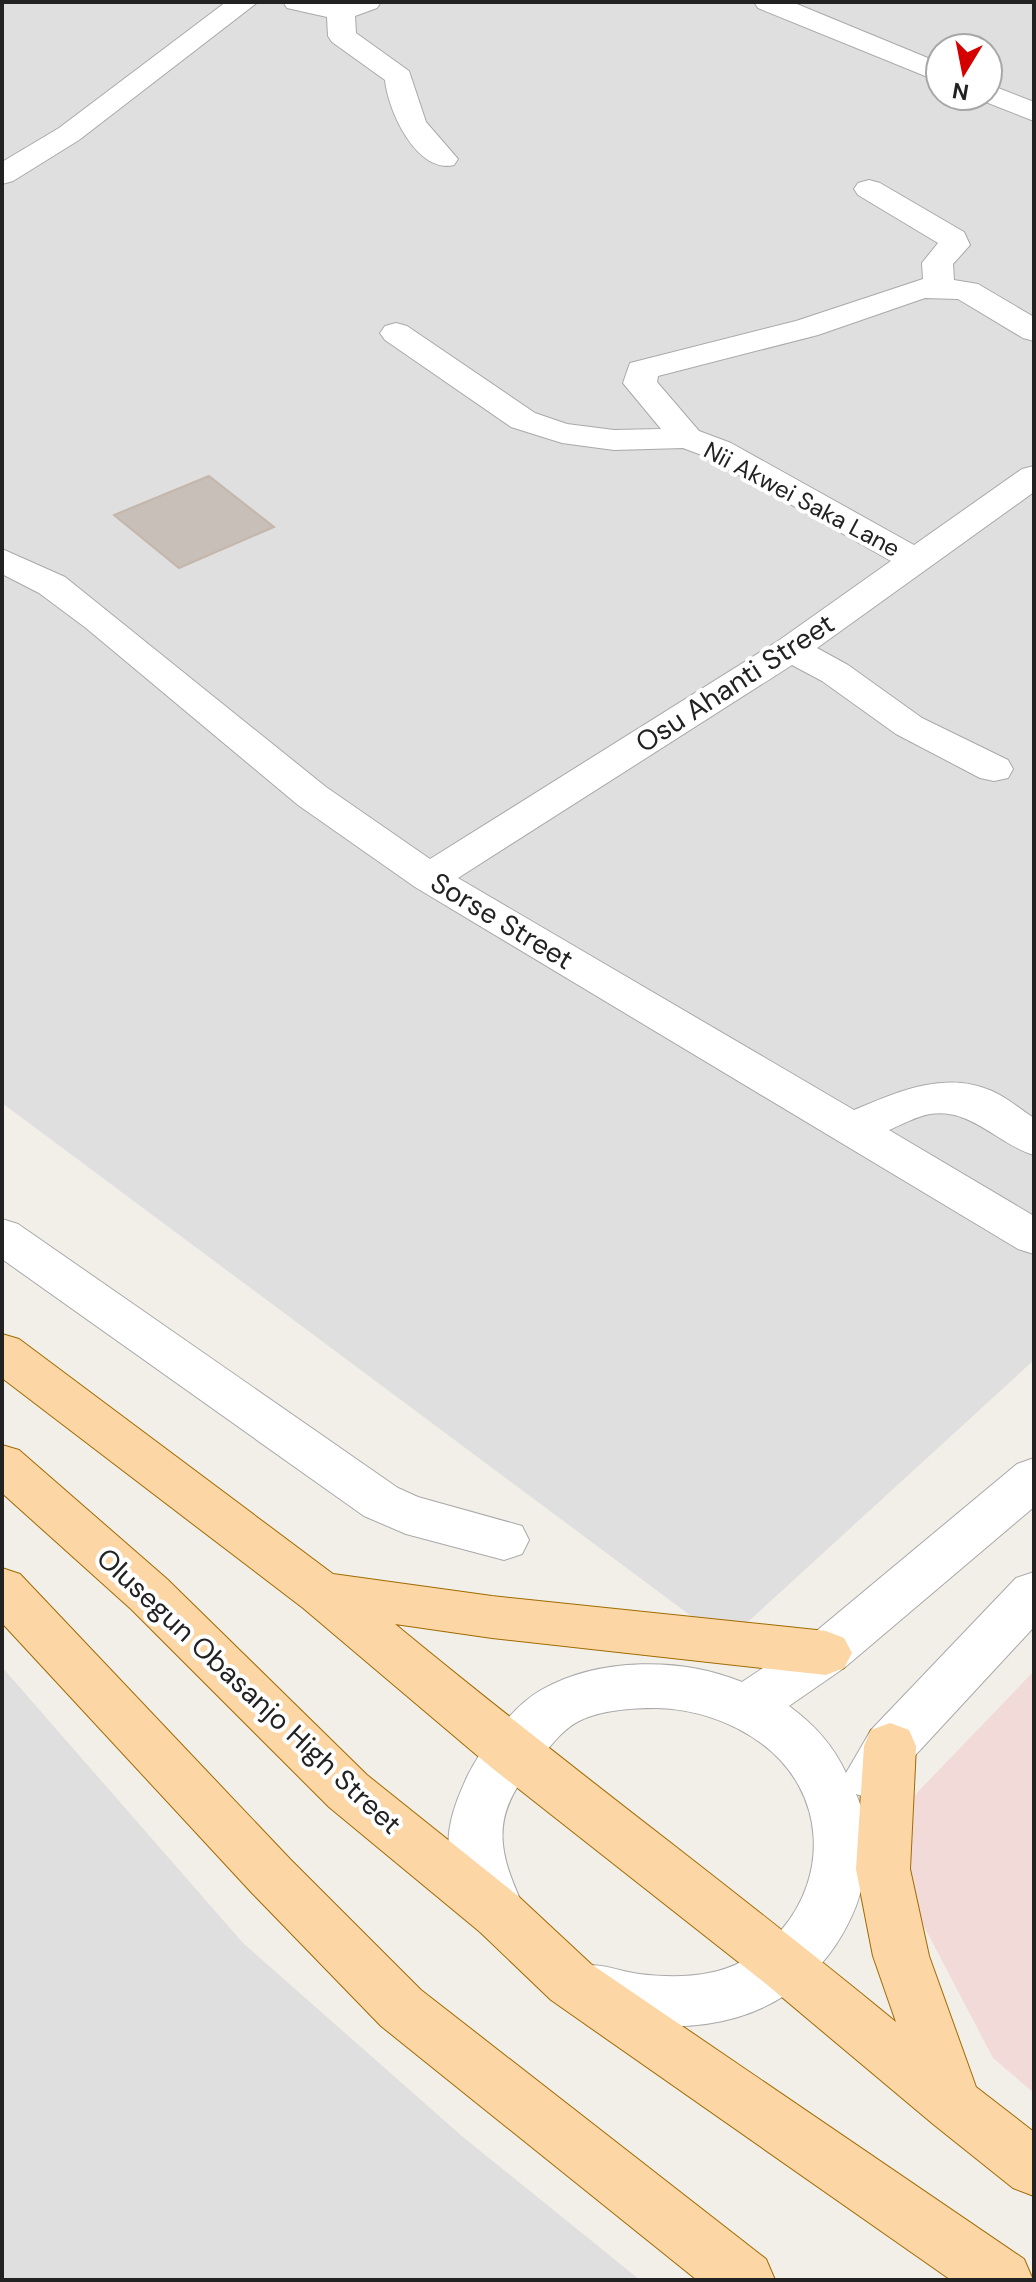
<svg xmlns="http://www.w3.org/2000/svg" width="1036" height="2282" font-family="'DM Sans',sans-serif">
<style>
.residential{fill:#e0dfdf;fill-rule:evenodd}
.commercial{fill:#f2dad9}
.building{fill:#c7bfb8;stroke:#c4b6ab;stroke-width:2}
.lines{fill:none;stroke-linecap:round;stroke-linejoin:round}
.minor-casing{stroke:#a9a9a9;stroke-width:2}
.major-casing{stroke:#a06b00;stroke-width:2}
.minor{fill:#fff;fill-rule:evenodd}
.major{fill:#fcd6a4;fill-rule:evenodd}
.labels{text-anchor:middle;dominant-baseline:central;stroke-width:8;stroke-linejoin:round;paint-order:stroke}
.far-street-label{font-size:24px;fill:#222;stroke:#fff}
.street-label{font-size:28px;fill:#222;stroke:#fff}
</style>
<rect width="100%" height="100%" fill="#f2efe9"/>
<path class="residential" d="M2,2H1034V1360L726,1642L2,1103ZM940,48H988V96H940Z
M2,1667L243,1943L463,2137L640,2280H2Z"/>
<path class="commercial" d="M1034,1671V2093L993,2058L906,1892L912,1798Z"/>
<path class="building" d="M209,476L274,527L179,568L114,515Z"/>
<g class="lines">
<g class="minor-casing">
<path id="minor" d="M226,2H258L79,140L13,181L2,184V162L59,128Z
M283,2H381L377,8L355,16L356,33L409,71L426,122L458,159L454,165C417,174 388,111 385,80L332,42L328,36L327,17L287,8Z
M754,2H792L940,63V82L758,8Z
M988,84L1034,102V121L978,99L976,96H988Z
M869,180L880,183L964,232L970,245L953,264L954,280L978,284L1034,317V341L1023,338L958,299L925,298L818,335L658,376L657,382L699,431L731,443L914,545L1022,469L1034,466V492L817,648L848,665L922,718L1008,760L1013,769L1008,778L994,781L980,778L896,734L822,681L792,665L458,878L854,1110C897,1092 945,1070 992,1091C1006,1097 1020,1109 1034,1118V1155C997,1144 972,1108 930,1114C917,1116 901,1125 889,1130L1034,1216V1254L1018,1249L415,887L298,805L86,628L39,593L2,574V549L65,577L326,787L430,859L778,641L891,561L707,457L683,448L614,450L562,443L511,427L385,340L380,333L385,326L396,323L407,326L535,413L567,424L614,430L661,429L623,383L630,363L796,321L923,279L922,263L938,243L858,195L854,189L858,183Z
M2,1219L18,1224L398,1488L418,1497L522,1526L529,1540L522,1554L504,1560L406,1534L364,1516L2,1259Z
M1034,1458V1507L844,1668L789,1706C814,1724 833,1745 846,1773L871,1730L1016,1578L1034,1572V1627L909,1762L890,1792L871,1799L856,1794C872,1828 869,1871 856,1906C808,2027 681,2049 569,2006L561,1988L569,1970C597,1959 611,1970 639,1974C672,1978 711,1978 741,1962C804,1929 834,1851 799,1786C772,1736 710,1709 656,1708C631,1708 601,1710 579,1721C561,1730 548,1750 535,1764C487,1817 499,1855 527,1914L518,1932L499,1939L480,1932C468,1906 451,1881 449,1853C446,1826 456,1801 467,1777C481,1748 513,1706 541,1690C599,1657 682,1657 742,1682L808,1638L1017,1464Z"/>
</g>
<g class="major-casing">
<path id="major" d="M2,1334L19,1339L333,1574L492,1596L826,1631L844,1638L852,1653L844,1668L826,1675L492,1638L395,1624C559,1760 731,1886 896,2022L873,1956L856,1869L864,1746L871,1730L890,1723L909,1730L916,1746L910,1869L929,1956L976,2087L1034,2132V2196L1013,2188L933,2124L765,1983L492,1768L303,1608L2,1378Z
M2,1445L19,1450L167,1579L367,1775L518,1896L591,1964L1024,2259L1033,2280H951L551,2000L480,1932L329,1807L131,1609L2,1493Z
M2,1568L20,1574L290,1859L421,1990L766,2259L775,2280H697L381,2026L252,1893L2,1623Z"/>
</g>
<use href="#minor" class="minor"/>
<use href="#major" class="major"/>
</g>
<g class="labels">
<g class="far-street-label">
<text transform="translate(802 499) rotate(28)">Nii Akwei Saka Lane</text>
</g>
<g class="street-label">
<text transform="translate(735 683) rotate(-33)">Osu Ahanti Street</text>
<text transform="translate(502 921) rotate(31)">Sorse Street</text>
<text transform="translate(249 1691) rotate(43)">Olusegun Obasanjo High Street</text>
</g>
</g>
<rect width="1036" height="2282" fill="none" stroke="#222222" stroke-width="8"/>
<g transform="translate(964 72) rotate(190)"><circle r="38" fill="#ffffff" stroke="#a7a7a7" stroke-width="2"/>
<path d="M0-6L14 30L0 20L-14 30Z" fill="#d40000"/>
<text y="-12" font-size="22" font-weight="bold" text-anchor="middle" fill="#222222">N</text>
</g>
</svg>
